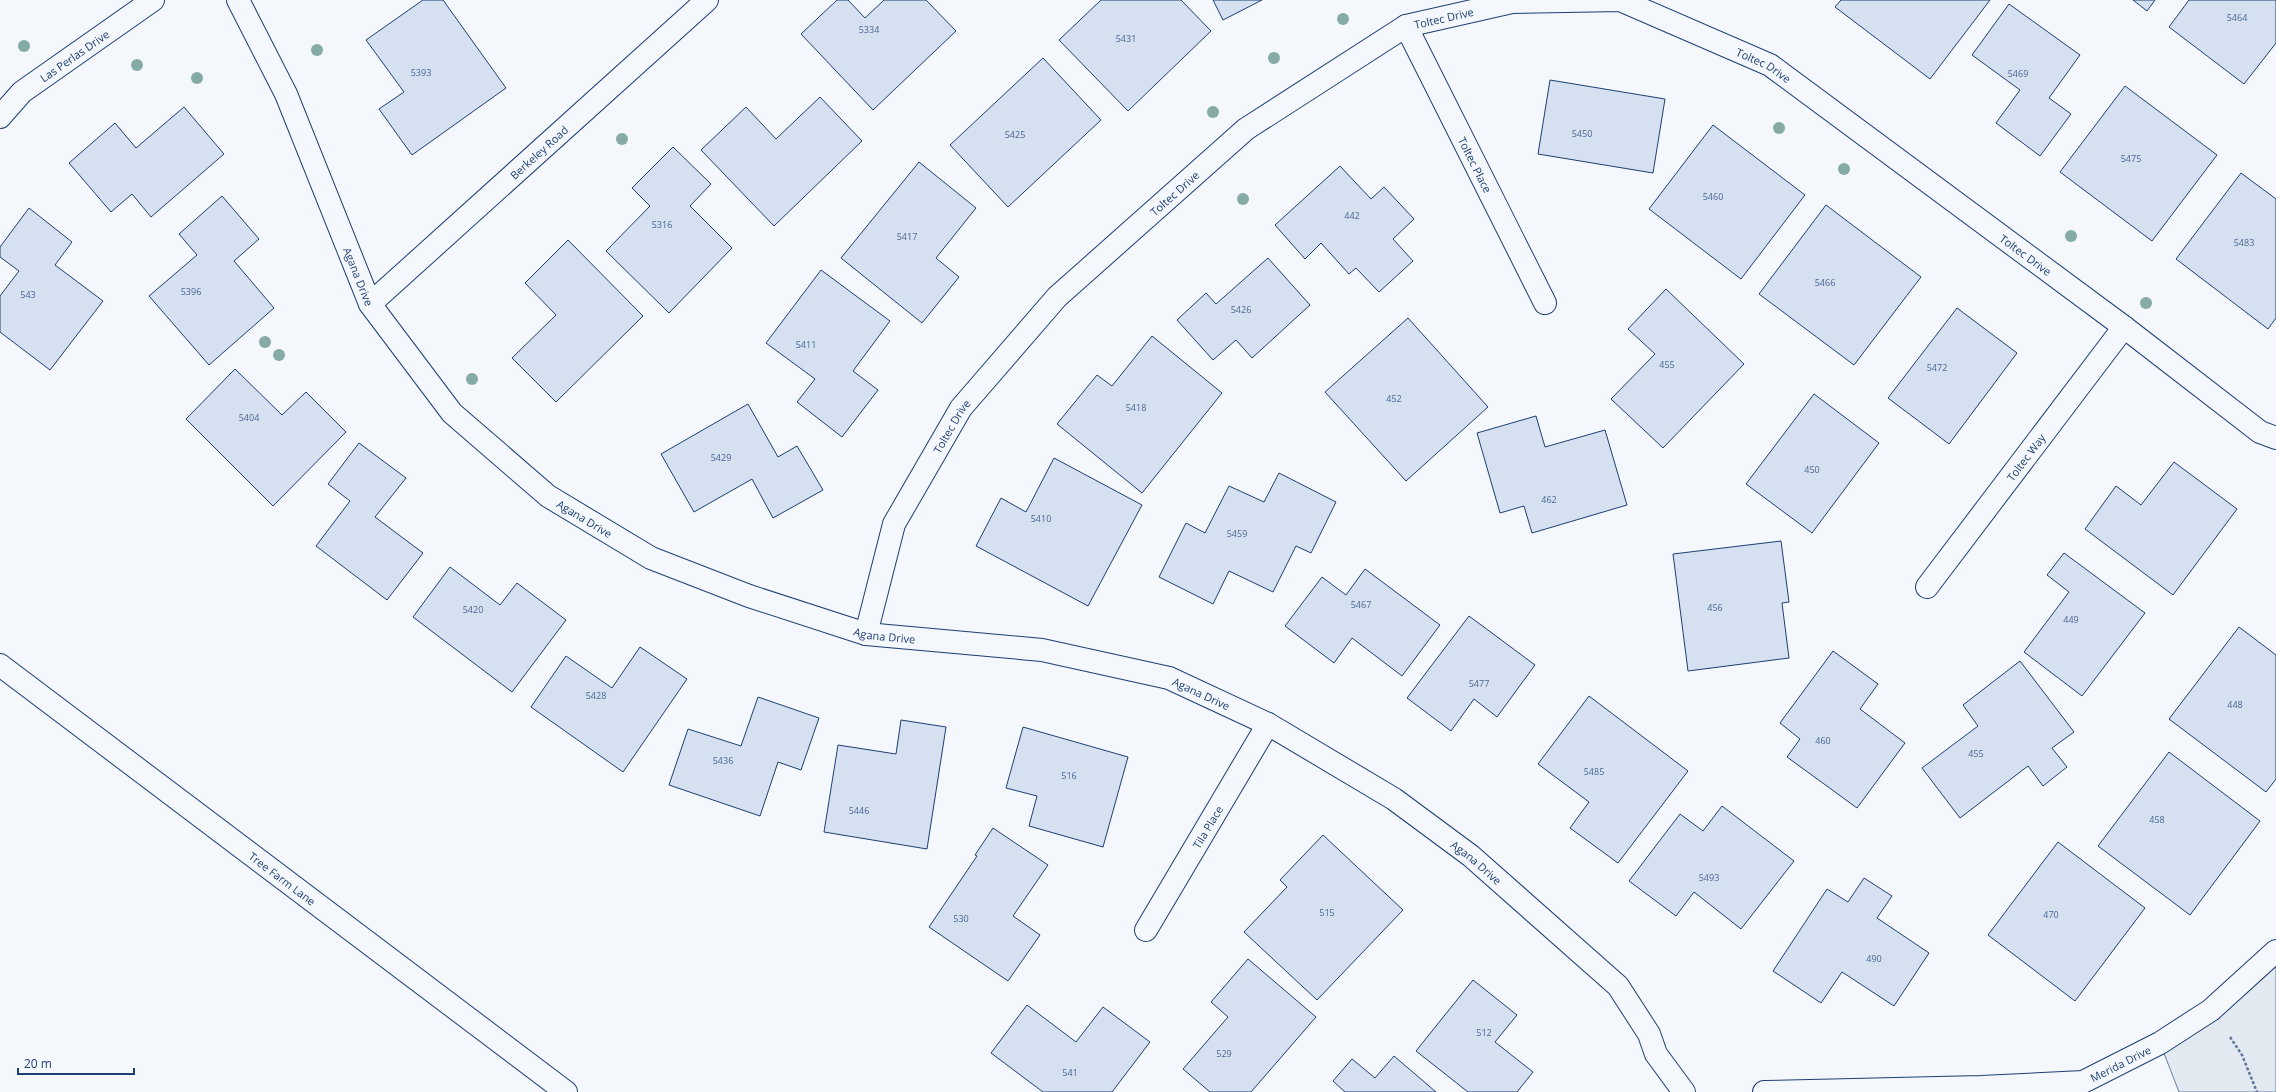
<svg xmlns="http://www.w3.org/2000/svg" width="2276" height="1092" font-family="'Open Sans',sans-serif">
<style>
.green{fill:#e3e9f0;stroke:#687fa3}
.building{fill:#d5e0f0;stroke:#1d3f73}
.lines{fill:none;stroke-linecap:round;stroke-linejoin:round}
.street-casing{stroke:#1d3f73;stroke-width:24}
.path{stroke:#5e769c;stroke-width:2.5;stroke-dasharray:3 2;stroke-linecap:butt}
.street{stroke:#f4f7fb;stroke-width:22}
.tree{fill:#86aba6}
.labels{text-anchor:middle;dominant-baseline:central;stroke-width:3;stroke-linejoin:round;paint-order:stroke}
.number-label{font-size:9px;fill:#4b6792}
.street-label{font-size:11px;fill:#1d3f73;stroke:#f4f7fb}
</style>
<rect width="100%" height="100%" fill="#f4f7fb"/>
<path class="green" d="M2276,951V1092H2179L2160,1043Z"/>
<path class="building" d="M423,0H443L506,88L412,155L379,109L404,92L366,40Z
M837,0H848L865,18L884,0H926L956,31L873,110L801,34Z
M1101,0H1181L1211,31L1128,111L1059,40Z
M1213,0H1262L1223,20Z
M1841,0H1990L1930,79L1835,7Z
M2133,0H2155L2147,11Z
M2189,0H2276V43L2244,84L2169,27Z
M2009,4L2080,55L2049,98L2071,114L2040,156L1996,123L2020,90L1972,55Z
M1043,58L1101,120L1008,207L950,145Z
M1550,80L1665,99L1653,173L1538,154Z
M2125,86L2217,155L2152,241L2060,172Z
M820,97L862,141L774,226L701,150L746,107L776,139Z
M184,107L224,154L151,217L132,194L111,212L69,163L115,123L136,148Z
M1713,125L1805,195L1741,279L1649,209Z
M673,147L711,184L690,206L732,248L669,313L606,251L650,206L632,188Z
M919,162L976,208L936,258L959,277L922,323L841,258Z
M1340,166L1371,199L1384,187L1414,219L1393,239L1413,261L1379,292L1356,268L1349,274L1321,243L1305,259L1275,225Z
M2241,173L2276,199V318L2268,329L2176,259Z
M222,196L259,239L234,261L274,308L209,365L149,296L197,255L179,234Z
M1826,205L1921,277L1854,365L1759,294Z
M29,208L72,242L55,265L103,301L50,370L0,332V296L19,271L0,257V247Z
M568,240L643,316L556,402L512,358L556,315L525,283Z
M1268,258L1310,305L1252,358L1236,340L1213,360L1177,320L1206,293L1216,304Z
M821,270L890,321L853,371L878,390L842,437L797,402L815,379L766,343Z
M1666,289L1744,364L1663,448L1611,399L1655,354L1628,329Z
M1957,308L2017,353L1949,444L1888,398Z
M1408,318L1488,407L1406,481L1325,392Z
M1152,336L1222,393L1142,493L1057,424L1097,375L1112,386Z
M235,369L282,415L306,392L346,432L273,506L186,419Z
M1814,394L1879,443L1812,533L1746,484Z
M748,404L778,457L797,446L823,490L773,518L752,479L694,512L661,454Z
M1536,416L1545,447L1605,430L1627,505L1532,533L1524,506L1500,513L1477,433Z
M359,443L406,478L375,517L423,553L387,600L316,546L350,501L328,484Z
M1054,458L1142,505L1088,606L976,546L1001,498L1026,512Z
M2174,462L2237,509L2173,595L2085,529L2116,486L2141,505Z
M1279,473L1336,502L1311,553L1296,546L1273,592L1229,571L1213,604L1159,577L1186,523L1205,533L1229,486L1264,502Z
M1781,541L1789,602L1782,603L1789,658L1688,671L1673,554Z
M2064,553L2145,613L2082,696L2024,652L2069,592L2047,575Z
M450,567L500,605L517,583L566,620L512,692L413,617Z
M1365,569L1440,625L1402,676L1352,638L1334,663L1285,626L1322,577L1346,595Z
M1469,616L1535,665L1497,717L1474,699L1451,731L1407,698Z
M2239,627L2276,655V779L2266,792L2169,719Z
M640,647L687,679L623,772L531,707L566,656L612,688Z
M1833,651L1878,684L1860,709L1905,743L1857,808L1787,757L1800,739L1780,723Z
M2020,661L2074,732L2052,748L2067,767L2043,786L2028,766L1960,818L1922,768L1978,726L1963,705Z
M1589,696L1688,771L1618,863L1570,828L1589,802L1538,764Z
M758,697L819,718L801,770L778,762L760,816L669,785L688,729L741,746Z
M901,720L946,727L927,849L824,832L838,745L896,754Z
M1023,727L1128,757L1103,847L1029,826L1037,796L1006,788Z
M2169,752L2260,821L2190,915L2098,846Z
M1722,806L1794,861L1741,929L1694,892L1676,916L1629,881L1680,814L1703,831Z
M993,828L1048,865L1013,916L1040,935L1008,981L929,927L977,856L975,855Z
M1323,835L1403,910L1317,1000L1244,932L1287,887L1280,880Z
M2058,842L2145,908L2075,1001L1988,935Z
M1864,878L1892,896L1877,918L1929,953L1894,1006L1842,972L1821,1003L1773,971L1827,889L1848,902Z
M1248,959L1316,1017L1251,1092H1210L1183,1069L1228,1017L1211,1002Z
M1473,980L1517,1015L1495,1042L1533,1072L1517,1092H1468L1416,1051Z
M1027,1005L1076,1042L1103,1007L1150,1042L1112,1092H1043L991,1053Z
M1394,1056L1436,1092H1345L1333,1081L1352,1059L1375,1078Z"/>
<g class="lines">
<g class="street-casing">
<g id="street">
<path id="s1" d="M238,0L286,94L370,304L452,413L548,496L651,558L749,596L866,634L1042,650L1169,678L1268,724L1394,799L1471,856L1618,986L1649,1034L1656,1054L1684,1092"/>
<path id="s2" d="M1406,26L1545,303"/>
<path id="s3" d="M0,117L22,92L153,0"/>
<path id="s4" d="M370,304L707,0"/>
<path id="s5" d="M1927,587L2124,327"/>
<path id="s6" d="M866,634L894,524L961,408L1057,297L1246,129L1406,26L1512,2L1620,0L1770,65L2124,327L2260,432L2276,438"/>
<path id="s7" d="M0,665L566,1092"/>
<path id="s8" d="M1146,930L1268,724"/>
<path id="s9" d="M1764,1092L1981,1087L2083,1082L2160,1043L2211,1010L2276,951"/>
</g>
</g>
<path class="path" d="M2230,1037L2242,1055L2257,1092"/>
<use href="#street" class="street"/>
</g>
<g class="tree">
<circle cx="1343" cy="19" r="6"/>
<circle cx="24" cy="46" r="6"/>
<circle cx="317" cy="50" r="6"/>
<circle cx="1274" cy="58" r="6"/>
<circle cx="137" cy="65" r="6"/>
<circle cx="197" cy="78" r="6"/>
<circle cx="1213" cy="112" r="6"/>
<circle cx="1779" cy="128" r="6"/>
<circle cx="622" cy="139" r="6"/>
<circle cx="1844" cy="169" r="6"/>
<circle cx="1243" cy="199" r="6"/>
<circle cx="2071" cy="236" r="6"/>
<circle cx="2146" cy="303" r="6"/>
<circle cx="265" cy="342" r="6"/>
<circle cx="279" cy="355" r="6"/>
<circle cx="472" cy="379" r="6"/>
</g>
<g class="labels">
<g class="number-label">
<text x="2237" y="17">5464</text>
<text x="869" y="29">5334</text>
<text x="1126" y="38">5431</text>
<text x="421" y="72">5393</text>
<text x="2018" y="73">5469</text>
<text x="1582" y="133">5450</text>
<text x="1015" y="134">5425</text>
<text x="2131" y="158">5475</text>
<text x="1713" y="196">5460</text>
<text x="1352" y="215">442</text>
<text x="662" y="224">5316</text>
<text x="907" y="236">5417</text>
<text x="2244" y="242">5483</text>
<text x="1825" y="282">5466</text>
<text x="191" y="291">5396</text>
<text x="28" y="294">543</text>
<text x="1241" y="309">5426</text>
<text x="806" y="344">5411</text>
<text x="1667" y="364">455</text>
<text x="1937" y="367">5472</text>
<text x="1394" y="398">452</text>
<text x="1136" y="407">5418</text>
<text x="249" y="417">5404</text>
<text x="721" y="457">5429</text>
<text x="1812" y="469">450</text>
<text x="1549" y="499">462</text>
<text x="1041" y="518">5410</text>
<text x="1237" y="533">5459</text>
<text x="1361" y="604">5467</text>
<text x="1715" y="607">456</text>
<text x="473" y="609">5420</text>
<text x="2071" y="619">449</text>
<text x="1479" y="683">5477</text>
<text x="596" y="695">5428</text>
<text x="2235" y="704">448</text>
<text x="1823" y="740">460</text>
<text x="1976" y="753">455</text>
<text x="723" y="760">5436</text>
<text x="1594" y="771">5485</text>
<text x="1069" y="775">516</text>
<text x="859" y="810">5446</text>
<text x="2157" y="819">458</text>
<text x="1709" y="877">5493</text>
<text x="1327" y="912">515</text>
<text x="2051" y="914">470</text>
<text x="961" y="918">530</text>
<text x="1874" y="958">490</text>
<text x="1484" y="1032">512</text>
<text x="1224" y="1053">529</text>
<text x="1070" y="1072">541</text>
</g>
<g class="street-label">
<text stroke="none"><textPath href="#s6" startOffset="876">Toltec Drive</textPath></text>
<text stroke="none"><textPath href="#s3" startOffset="97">Las Perlas Drive</textPath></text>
<text stroke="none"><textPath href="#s6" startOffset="1212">Toltec Drive</textPath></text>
<text stroke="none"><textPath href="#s4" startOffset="227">Berkeley Road</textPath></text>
<text stroke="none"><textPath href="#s2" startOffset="155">Toltec Place</textPath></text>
<text stroke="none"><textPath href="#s6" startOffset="551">Toltec Drive</textPath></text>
<text stroke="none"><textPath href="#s6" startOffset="1536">Toltec Drive</textPath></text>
<text stroke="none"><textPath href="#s1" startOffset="302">Agana Drive</textPath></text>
<text stroke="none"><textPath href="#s6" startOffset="227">Toltec Drive</textPath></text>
<text stroke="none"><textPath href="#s5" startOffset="163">Toltec Way</textPath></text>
<text stroke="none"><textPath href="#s1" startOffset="638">Agana Drive</textPath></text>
<text stroke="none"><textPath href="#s1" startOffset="962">Agana Drive</textPath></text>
<text stroke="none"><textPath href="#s1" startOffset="1286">Agana Drive</textPath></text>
<text stroke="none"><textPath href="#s8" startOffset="120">Tila Place</textPath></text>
<text stroke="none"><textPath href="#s1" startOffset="1610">Agana Drive</textPath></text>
<text stroke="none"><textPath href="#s7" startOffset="354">Tree Farm Lane</textPath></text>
<text stroke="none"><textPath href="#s9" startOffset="361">Merida Drive</textPath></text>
</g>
</g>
<path d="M18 1068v6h116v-6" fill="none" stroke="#1d3f73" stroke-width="2"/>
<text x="24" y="1068" font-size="12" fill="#1d3f73" stroke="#f4f7fb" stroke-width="3" paint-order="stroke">20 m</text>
</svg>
